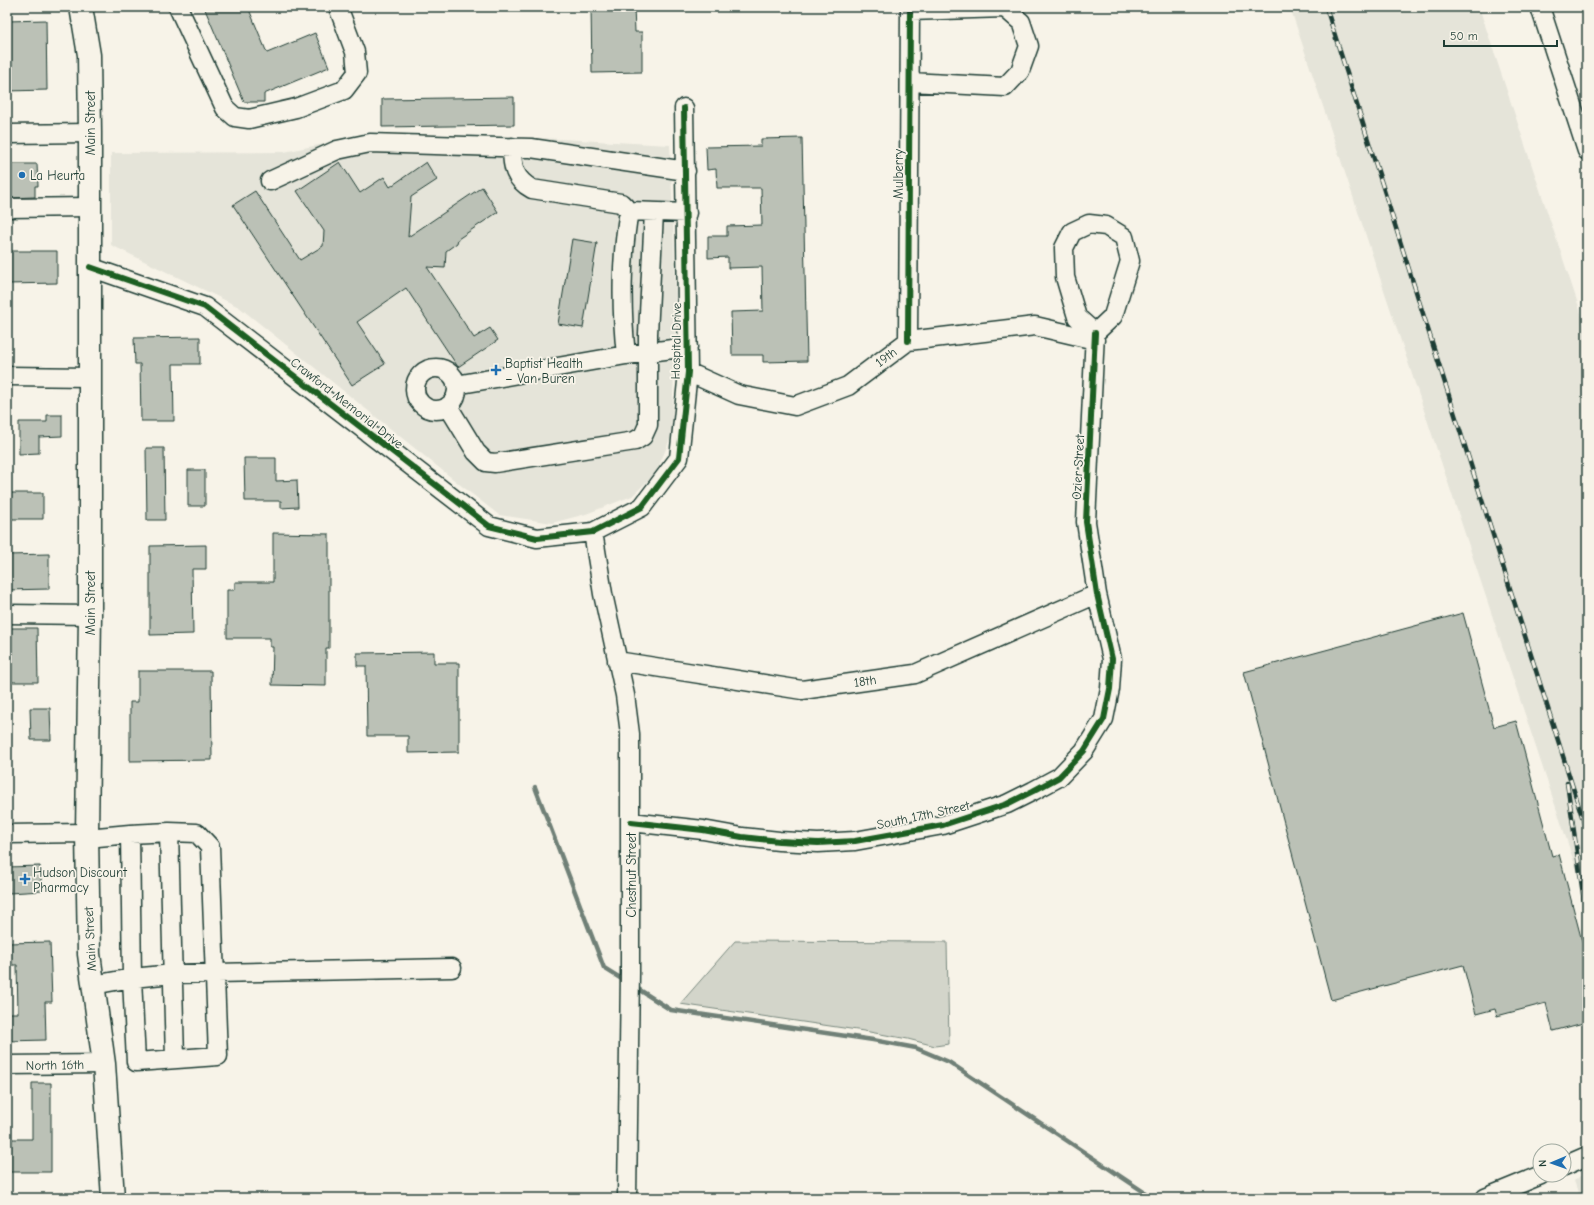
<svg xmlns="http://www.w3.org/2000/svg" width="1594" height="1205" font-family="'Comic Neue',sans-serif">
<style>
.built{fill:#e5e4d9}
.green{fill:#d3d5ca;stroke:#79897f}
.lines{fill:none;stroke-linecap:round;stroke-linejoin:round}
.stream{stroke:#6f8077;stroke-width:4.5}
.building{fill:#bbc1b6;stroke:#1f3d34}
.minor-casing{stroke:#1f3d34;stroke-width:21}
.major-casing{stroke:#1f3d34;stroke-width:25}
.minor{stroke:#f7f3e8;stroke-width:18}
.major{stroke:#f7f3e8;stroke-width:22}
.rail-casing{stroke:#1f3d34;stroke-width:4.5}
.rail{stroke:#f7f3e8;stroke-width:3;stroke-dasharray:9;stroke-linecap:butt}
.cycleway-casing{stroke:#f7f3e8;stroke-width:8}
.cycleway{stroke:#1b5e20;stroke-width:6}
.poi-dot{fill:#1f6fb2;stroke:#f7f3e8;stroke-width:1.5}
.labels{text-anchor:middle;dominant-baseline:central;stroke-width:3.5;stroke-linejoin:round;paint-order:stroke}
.street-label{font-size:13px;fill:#1f3d34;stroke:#f7f3e8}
.poi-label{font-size:13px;fill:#1f3d34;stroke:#f7f3e8;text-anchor:start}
</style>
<rect width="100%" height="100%" fill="#f7f3e8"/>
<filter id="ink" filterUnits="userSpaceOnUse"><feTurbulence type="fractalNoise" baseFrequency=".025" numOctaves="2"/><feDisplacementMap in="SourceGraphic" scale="8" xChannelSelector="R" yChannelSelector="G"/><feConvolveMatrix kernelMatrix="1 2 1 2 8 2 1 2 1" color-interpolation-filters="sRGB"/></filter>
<g filter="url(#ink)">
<path class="built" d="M1290,7H1479L1587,331V901Z
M363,136L541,138L670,145L676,295L672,434L656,473L632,496L586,514L552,523L499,515L463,487L239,307L111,245V153L284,152Z
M1587,1172V1198H1580L1574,1181Z"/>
<path class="green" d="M735,941L947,942L949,1044L935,1046L908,1039L864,1031L680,1004Z"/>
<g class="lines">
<path class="stream" d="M535,787L604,968L625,981
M635,987L671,1010L873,1040L916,1048L949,1062L1153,1198"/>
</g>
<path class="building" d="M204,7H248L267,53L315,33L329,67L264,94V102H244Z
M591,7H634L635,32H642V72L592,73Z
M46,20L47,90L7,91V21Z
M514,97V125L382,127V99Z
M802,138L807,361L763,362V355H732L731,312L763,311L762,267L728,268V257L708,258V236H727V226L762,225L761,188H717L716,169L707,170L706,147L761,146V139Z
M340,162L360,193L384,177L390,187L426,162L437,180L411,197L408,237L482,187L498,212L458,239L457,243L446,251L445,268L427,267L474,338L490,328L498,340L458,367L406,288L357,322L385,364L352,385L233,205L255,191L300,260L323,246L324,231L297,191Z
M7,164H37L38,186H35V197L7,198Z
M572,239L597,243L583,328L558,324Z
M7,251H57V283L7,284Z
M200,337V364H173L174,421H141L140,364H135L134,338Z
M47,415H62V436L39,437V453L19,454V422H47Z
M146,448H164L165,520H147Z
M244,458H276V481L297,480L298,507L281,508V501H245Z
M188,470H205V506H188Z
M7,493H43V519H7Z
M273,533L329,534V648H326V686L272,685L273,647H270V638H227V590H235V582H273Z
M206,545V569H192L193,634L150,635V546Z
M49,554V589L7,590V555Z
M1463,613L1494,727L1516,721L1552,856L1559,854L1587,960V1022L1553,1031L1546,1003L1497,1016L1495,1009L1476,1014L1463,965L1331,1000L1244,672Z
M7,628H37L38,682H7Z
M434,652V663H459V752L408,753V736H367L366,666H357V653Z
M138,671H211L212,760L130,761V702H138Z
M30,708H50L51,740H31Z
M40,866L42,891L9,893L7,867Z
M50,942L52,1002H45L46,1040L7,1041V1013H18L17,965H7V943Z
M32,1083H51V1172H7V1139H32Z"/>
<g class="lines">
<g class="minor-casing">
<path id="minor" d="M178,7L225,108L235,117L249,119L296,108L344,90L357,73L355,52L338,7
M1540,7L1587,151
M910,82L1005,87L1020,71L1029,46L1021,22L1005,8L910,11
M7,134L90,133
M512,147C512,167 514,179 532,189L621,203L629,211L687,213
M270,181L337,150L370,143L531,148L686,171
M7,208L90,207
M1089,224L1106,226L1124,237L1130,261L1113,316L1095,333L1077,317L1065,277L1064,248L1072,232Z
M90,267L205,307L489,526L537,538L593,532L642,507L679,458L688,372L684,108
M908,341L910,7
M626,355C621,310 621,256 629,211
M415 389a21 21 0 1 1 42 0a21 21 0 1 1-42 0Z
M688,372L739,395L795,406L848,386L908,341L1035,326L1095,340
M7,376L90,377
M456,385L626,355L688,347
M448,406L476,452L486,462L495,463L635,441L643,436L648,425V334L654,212
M593,532L603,594L625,695L630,734V973L627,1198
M7,614L90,615
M617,661L802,690L915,674L1097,594
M631,822L703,830L742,837L779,841L818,843L855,841L943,825L1007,804L1033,791L1059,777L1084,751L1104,719L1110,689L1112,659L1097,594L1086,522L1095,333
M169,832L197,833L210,847L218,1056L136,1062L132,978L173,974L452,968
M7,834L87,833
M130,834L169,832L175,1059
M87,838L130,834L132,978L93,985
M7,1065L104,1064
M1564,1166L1587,1156
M1485,1198L1541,1175"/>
</g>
<g class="major-casing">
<path id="major" d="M81,7L89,55L90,133V615L87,833L89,954L104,1064L113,1198"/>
</g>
<use href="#minor" class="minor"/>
<use href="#major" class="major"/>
<g class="rail-casing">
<path id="rail" d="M1326,7L1587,832
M1567,783L1587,922"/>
</g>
<use href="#rail" class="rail"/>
<g class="cycleway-casing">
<path id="cycleway" d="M90,267L205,307L489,526L537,538L593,532L642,507L679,458L688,372L684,108
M908,341L910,7
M631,822L703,830L742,837L779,841L818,843L855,841L943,825L1007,804L1033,791L1059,777L1084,751L1104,719L1110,689L1112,659L1097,594L1086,522L1095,333"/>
</g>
<use href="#cycleway" class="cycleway"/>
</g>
</g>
<g class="poi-dot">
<circle cx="22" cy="175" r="4"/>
<path d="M494 364h4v4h4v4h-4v4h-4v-4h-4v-4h4z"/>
<path d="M23 873h4v4h4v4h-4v4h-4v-4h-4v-4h4z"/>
</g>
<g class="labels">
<g class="street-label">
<text transform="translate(90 123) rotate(-90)">Main Street</text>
<text transform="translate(898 174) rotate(-90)">Mulberry</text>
<text transform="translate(676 341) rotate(-89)">Hospital Drive</text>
<text transform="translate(886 357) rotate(-37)">19th</text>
<text transform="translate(347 403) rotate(38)">Crawford Memorial Drive</text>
<text transform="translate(1078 467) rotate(-87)">Ozier Street</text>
<text transform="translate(90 603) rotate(-90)">Main Street</text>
<text transform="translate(865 681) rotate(-8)">18th</text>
<text transform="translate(923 815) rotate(-12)">South 17th Street</text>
<text transform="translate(631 875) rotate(-90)">Chestnut Street</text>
<text transform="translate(90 939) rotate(-93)">Main Street</text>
<text transform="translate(55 1065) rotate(-1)">North 16th</text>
</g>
<g class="poi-label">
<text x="30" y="175">La Heurta</text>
<text x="505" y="363">Baptist Health<tspan x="505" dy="15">– Van Buren</tspan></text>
<text x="33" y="872">Hudson Discount<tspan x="33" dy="15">Pharmacy</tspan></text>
</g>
</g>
<rect width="1594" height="1205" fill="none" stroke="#f7f3e8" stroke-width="24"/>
<rect x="12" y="12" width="1570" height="1181" fill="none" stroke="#1f3d34" stroke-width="1.5" filter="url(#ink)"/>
<g transform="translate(1552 1163) rotate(268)"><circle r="19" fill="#f7f3e8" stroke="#a1aaa0"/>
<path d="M0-3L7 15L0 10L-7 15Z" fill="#1f6fb2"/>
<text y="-6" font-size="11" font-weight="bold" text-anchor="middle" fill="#1f3d34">N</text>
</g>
<path d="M1444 40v6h113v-6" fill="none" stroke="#1f3d34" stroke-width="2"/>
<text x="1450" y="40" font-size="12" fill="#1f3d34" stroke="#f7f3e8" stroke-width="3" paint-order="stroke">50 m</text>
</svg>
